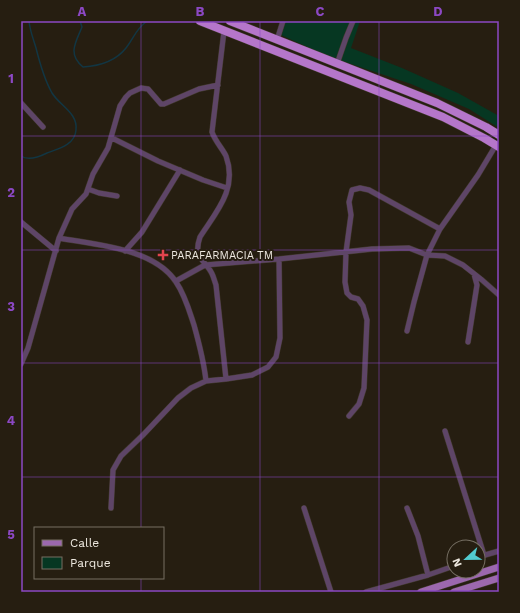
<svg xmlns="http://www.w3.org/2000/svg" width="520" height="613" font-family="'Work Sans',sans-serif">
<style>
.green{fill:#063722}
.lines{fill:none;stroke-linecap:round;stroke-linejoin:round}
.stream{stroke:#123643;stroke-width:1.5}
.minor-casing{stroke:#423a2e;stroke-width:6}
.major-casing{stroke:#423a2e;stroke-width:8}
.highway-casing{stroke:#423a2e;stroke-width:9}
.minor{stroke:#5e4567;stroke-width:5}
.major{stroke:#9c68ae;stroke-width:7}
.highway{stroke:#b576ca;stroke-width:8}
.grid{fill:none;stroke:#8c48c4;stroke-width:1;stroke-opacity:0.55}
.health-dot{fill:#e0444e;stroke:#261e11;stroke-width:1.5}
.labels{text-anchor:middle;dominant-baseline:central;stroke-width:4;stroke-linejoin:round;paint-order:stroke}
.poi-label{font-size:11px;fill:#ede8df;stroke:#261e11;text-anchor:start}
.neatline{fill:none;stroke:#8c48c4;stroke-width:1.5}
.grid-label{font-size:13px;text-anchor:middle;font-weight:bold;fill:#8c48c4}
</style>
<rect width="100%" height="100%" fill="#261e11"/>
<path class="green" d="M285,21H360L351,48L402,68L458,93L499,116V128L469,109L411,84L327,56L281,35Z"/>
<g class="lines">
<path class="stream" d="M80,21L82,27C76,42 67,54 83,67C99,66 115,62 126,48C134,38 135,30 147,21
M21,156C28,161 39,157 47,153C58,149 75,145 76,130C78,113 60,106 52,93C44,79 40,64 36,48C33,38 30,31 29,21"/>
<g class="minor-casing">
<path id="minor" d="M277,40L283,21
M337,64L346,38L353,21
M21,103L43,127
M112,138L158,161L203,180L227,188
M88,189L99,193L117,196
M21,222L56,251
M59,238C96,245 154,248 176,282C185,295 189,310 194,325C199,343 204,362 206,381
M125,251L142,232L180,170
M176,281L205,265L279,259L372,249L409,248L427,255L445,256L463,265L482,280L499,295
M407,331L414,302L427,255L440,229L478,175L496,145
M468,342L477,285L474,274
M21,364L28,348L59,238L72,209L86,194L93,174L108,148L120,106L126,97L130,93L141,88L148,89L161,104H164L199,89L218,85
M226,379L252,375L268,367L276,357L280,338L279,259
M349,416L359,404L364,388L367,320L363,306L358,299L351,297L347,293L345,282L346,252L351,215L349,202L352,190L360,188L369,190L440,229
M445,431L484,555
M111,508L113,470L121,456L143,435L178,398L191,388L206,381L226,379L216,285C215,282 214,279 213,276C207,260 192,260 200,237C216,212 238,189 226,156C222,148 215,141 212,132L224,31
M304,508L331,592
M407,508L418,536L428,575
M478,557L499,551
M366,592L428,575L454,566"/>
</g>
<g class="major-casing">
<path id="major" d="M421,592L499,567
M454,592L499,578"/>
</g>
<g class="highway-casing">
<path id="highway" d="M200,21L443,117L484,138L499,147
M230,21L437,103L486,127L499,135"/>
</g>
<use href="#minor" class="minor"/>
<use href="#major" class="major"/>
<use href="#highway" class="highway"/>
</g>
<path class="grid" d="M141,21V528M260,21V592M379,21V592M21,136H499M21,250H499M21,363H499M21,477H499M141,578V592"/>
<path class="health-dot" d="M161 249h4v4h4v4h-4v4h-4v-4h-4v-4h4z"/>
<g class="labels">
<g class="poi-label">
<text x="171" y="255">PARAFARMACIA TM</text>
</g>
</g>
<rect width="520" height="613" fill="none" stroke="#261e11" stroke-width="44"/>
<rect x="34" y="527" width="130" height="52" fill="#261e11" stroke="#766f63"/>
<rect x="42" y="540" width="20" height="6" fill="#9c68ae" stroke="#766f63"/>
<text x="70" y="547" font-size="12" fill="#ede8df">Calle</text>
<rect x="42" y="557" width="20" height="12" fill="#063722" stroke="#766f63"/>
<text x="70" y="567" font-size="12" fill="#ede8df">Parque</text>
<g transform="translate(466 559) rotate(248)"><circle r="19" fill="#261e11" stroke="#766f63"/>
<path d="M0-3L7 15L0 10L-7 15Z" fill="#52ccd0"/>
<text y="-6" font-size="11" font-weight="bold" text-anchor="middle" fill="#ede8df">N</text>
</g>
<rect x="22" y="22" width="476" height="569" class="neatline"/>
<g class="grid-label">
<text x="82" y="16">A</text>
<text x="200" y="16">B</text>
<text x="320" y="16">C</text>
<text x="438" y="16">D</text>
<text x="11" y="83">1</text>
<text x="11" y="197">2</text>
<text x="11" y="311">3</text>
<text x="11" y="425">4</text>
<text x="11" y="539">5</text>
</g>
</svg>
